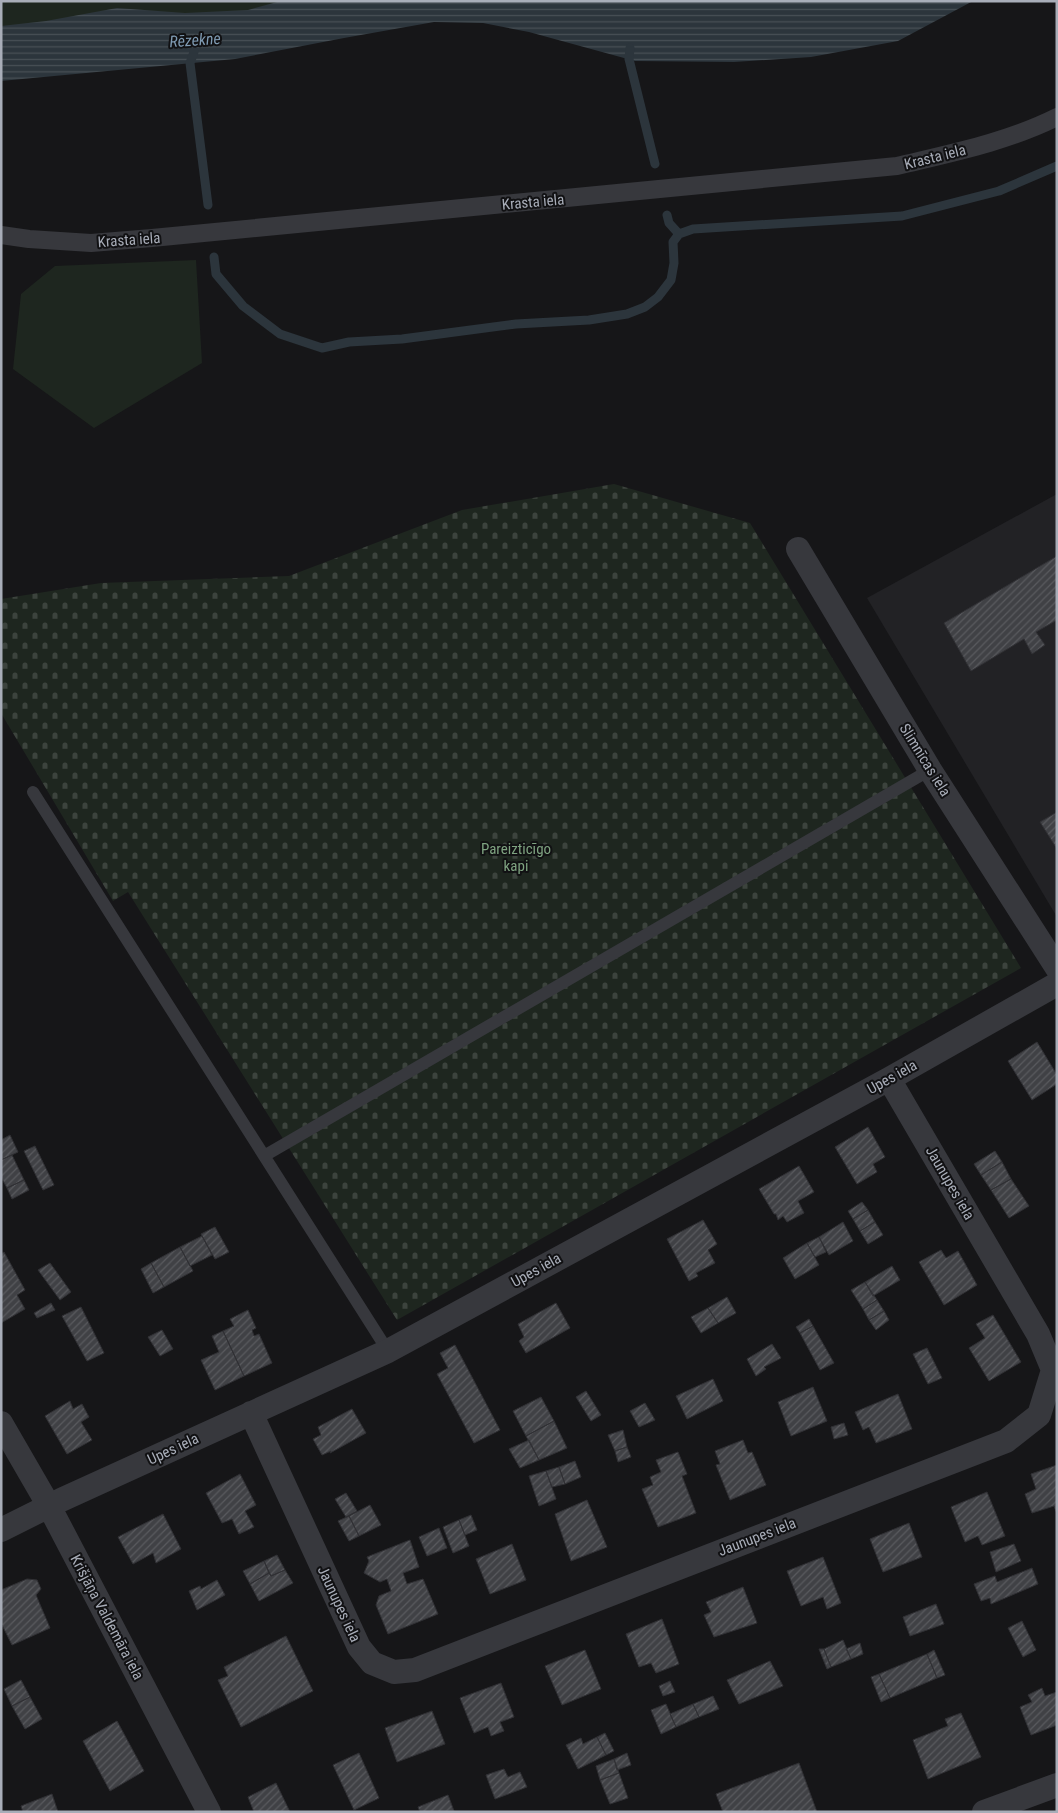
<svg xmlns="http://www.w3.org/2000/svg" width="1058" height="1813" font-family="'Roboto Condensed',sans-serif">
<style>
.built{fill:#222225}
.green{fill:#1e261f}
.cemetery{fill:url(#cemetery-stones)}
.water{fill:url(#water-rules)}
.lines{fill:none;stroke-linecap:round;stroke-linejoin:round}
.stream{stroke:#2c353c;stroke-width:9}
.building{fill:url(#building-hatch);stroke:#303034}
.service{stroke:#37383d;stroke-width:12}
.pedestrian{stroke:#37383d;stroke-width:18}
.minor{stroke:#37383d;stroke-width:24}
.labels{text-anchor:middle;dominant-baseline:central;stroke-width:4;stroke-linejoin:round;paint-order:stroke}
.street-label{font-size:15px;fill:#a8adb8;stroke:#111113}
.park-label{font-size:15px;fill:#7fa381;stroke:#111113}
.water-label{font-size:16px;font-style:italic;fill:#7f9bb3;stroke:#111113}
</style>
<defs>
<pattern id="cemetery-stones" width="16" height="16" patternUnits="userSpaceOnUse" patternTransform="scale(1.25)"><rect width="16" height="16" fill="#1e261f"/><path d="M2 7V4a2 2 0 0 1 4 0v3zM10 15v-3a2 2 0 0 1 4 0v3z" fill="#3c433d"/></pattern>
<pattern id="water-rules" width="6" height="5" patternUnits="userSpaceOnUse" patternTransform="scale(1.25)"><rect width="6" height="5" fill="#2c353c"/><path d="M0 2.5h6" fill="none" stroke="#485056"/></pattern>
<pattern id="building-hatch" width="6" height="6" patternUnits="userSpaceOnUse" patternTransform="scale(1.25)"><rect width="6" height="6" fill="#404145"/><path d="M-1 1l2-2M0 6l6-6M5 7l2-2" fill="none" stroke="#595a5e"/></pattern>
</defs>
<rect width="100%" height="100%" fill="#161618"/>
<path class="built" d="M1057,494V917L867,598Z"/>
<path class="green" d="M1,1H413L1,56Z
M196,260L202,363L94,428L13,369L21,294L55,266Z"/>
<path class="cemetery" d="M614,484L750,523L1021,968L397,1320L128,892L113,901L1,713V599L101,583L289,576L462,510Z"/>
<path class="water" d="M281,1H973L898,41L811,57L734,62L635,61L529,32L483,23L434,22L344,38L235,59L1,81V26L46,21L117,8L185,13L248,10Z"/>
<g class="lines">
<path class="stream" d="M630,48L629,59L655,164
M194,52L190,63L208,205
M667,215L669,223L679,234
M214,257L216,274L243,306L280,334L322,348L349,342L402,339L516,324L589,320L627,314L645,307L658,297L671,280L674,263L673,242L679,234L693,229L902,216L999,191L1057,166"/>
</g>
<path class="building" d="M1057,556V620L1036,632L1045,645L1032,654L1024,639L971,671L944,623Z
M1057,812V849L1040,822Z
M1037,1042L1057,1075V1084L1032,1100L1008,1061Z
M868,1127L885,1157L873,1164L877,1172L857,1184L835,1147Z
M10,1135L18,1152L1,1160V1140Z
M35,1146L54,1185L43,1190L24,1151Z
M995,1151L1002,1162L981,1175L974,1164Z
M12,1155L24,1180L7,1188L1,1177V1160Z
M1002,1162L1011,1179L991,1190L981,1175Z
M799,1166L814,1192L798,1201L804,1213L787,1222L783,1216L778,1220L776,1214H774L759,1189Z
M1011,1179L1029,1206L1009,1218L991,1190Z
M24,1180L29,1190L12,1199L7,1188Z
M862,1202L868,1210L853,1219L848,1211Z
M868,1210L875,1222L860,1231L853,1219Z
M703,1220L717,1244L708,1250L715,1263L696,1273L698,1276L689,1281L667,1239Z
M843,1222L853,1241L829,1255L819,1237Z
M875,1222L883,1235L868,1244L860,1231Z
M215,1227L229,1252L215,1259L201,1234Z
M202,1236L212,1255L190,1266L180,1247Z
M819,1237L826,1252L815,1257L807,1243Z
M807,1243L819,1265L795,1279L783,1258Z
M180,1247L193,1271L164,1287L151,1263Z
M941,1250L946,1258L958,1251L977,1285L944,1305L919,1262Z
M4,1252L25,1290L17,1295L25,1309L1,1323V1254Z
M50,1263L71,1292L60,1300L38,1270Z
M151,1263L164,1287L153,1293L141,1269Z
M892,1266L900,1280L873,1296L865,1282Z
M865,1282L877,1300L863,1309L851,1290Z
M727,1297L736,1313L718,1323L708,1308Z
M877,1300L884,1311L869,1320L863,1309Z
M51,1303L55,1310L37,1318L34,1313Z
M556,1303L570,1328L526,1353L519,1341L524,1337L518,1324Z
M81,1307L104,1353L87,1361L62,1316Z
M708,1308L718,1323L701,1333L691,1317Z
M248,1310L256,1328L252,1330L254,1336L259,1334L272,1363L244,1376L223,1331L234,1326L230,1319Z
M884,1311L889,1320L876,1330L869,1320Z
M993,1315L1021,1362L989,1381L969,1348L985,1338L976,1324Z
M809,1319L813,1326L800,1333L796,1327Z
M813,1326L834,1363L820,1370L800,1333Z
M162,1330L173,1349L160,1356L148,1337Z
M223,1331L244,1376L215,1390L201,1360L219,1352L212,1336Z
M772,1344L781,1358L764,1367L766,1369L756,1376L747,1359Z
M455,1345L500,1430L474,1443L437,1374L448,1368L440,1353Z
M927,1348L942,1378L928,1384L913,1354Z
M713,1379L723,1401L687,1419L676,1396Z
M813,1387L827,1421L791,1436L778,1402Z
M586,1391L601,1415L591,1421L576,1397Z
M898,1394L912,1429L876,1443L869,1427L863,1430L855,1412Z
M541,1397L554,1421L526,1436L513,1411Z
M70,1401L73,1409L82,1404L89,1417L81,1422L92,1440L67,1454L45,1416Z
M645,1403L655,1420L639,1427L630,1411Z
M352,1409L366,1433L330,1453L331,1451L322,1455L313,1439L321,1435L318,1427Z
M554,1421L567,1448L539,1460L526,1436Z
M844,1423L848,1435L834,1439L831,1427Z
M623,1430L627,1447L615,1451L608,1435Z
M529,1440L539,1460L520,1468L509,1449Z
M743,1440L748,1453L752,1452L766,1485L730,1500L716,1465L720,1464L715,1451Z
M627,1447L631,1457L618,1462L615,1451Z
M678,1452L687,1474L682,1476L696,1513L658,1527L642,1489L653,1485L650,1477L661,1472L656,1460Z
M575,1461L581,1477L565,1484L559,1467Z
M1057,1465V1514L1054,1506L1032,1513L1025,1494L1036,1489L1031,1474Z
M559,1467L565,1484L552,1487L546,1471Z
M546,1471L556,1499L539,1506L529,1476Z
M240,1474L256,1505L245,1511L254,1527L239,1534L232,1519L222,1523L206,1493Z
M987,1492L1005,1536L982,1545L978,1536L965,1542L951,1507Z
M346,1493L357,1511L346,1517L335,1499Z
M587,1500L607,1547L571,1561L555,1514Z
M370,1505L381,1525L359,1536L349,1516Z
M163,1514L181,1549L156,1563L153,1553L133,1564L118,1537Z
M471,1515L477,1530L465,1535L459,1520Z
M349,1516L359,1536L349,1541L338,1521Z
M459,1520L469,1546L453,1553L443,1527Z
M909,1523L922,1557L883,1572L870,1539Z
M439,1528L447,1548L427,1556L419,1537Z
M410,1540L419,1567L403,1573L407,1584L423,1579L438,1614L388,1634L376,1605L379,1596L391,1591L387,1579L380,1582L364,1573L369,1561L367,1557Z
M512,1544L526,1580L490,1594L476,1559Z
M1014,1544L1021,1561L996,1572L990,1552Z
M277,1555L285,1570L271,1576L264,1561Z
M823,1557L841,1603L827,1609L823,1597L801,1606L787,1571Z
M264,1561L269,1573L250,1584L243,1571Z
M1032,1568L1038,1584L991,1604L990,1598L981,1601L974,1584L995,1576L997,1582Z
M285,1570L293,1583L259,1601L250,1584L269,1573L271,1576Z
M27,1579L37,1580L41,1589L36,1595L50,1628L12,1645L1,1623V1590Z
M217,1580L225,1595L197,1610L189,1591L200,1586L201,1589Z
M743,1587L757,1623L714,1637L704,1615L711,1612L706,1602Z
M936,1604L944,1624L910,1636L903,1617Z
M662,1619L679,1664L656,1673L651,1663L639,1667L626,1634Z
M1022,1621L1036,1650L1023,1657L1008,1628Z
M286,1636L313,1691L241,1727L218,1680L228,1676L224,1667Z
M843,1640L851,1659L831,1667L824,1649Z
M860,1643L863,1654L851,1659L846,1649Z
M819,1649H824L831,1667L827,1669Z
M585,1650L601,1689L562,1705L545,1666Z
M934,1650L945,1675L937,1678L927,1654Z
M927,1654L937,1678L890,1698L879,1674Z
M770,1661L783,1686L739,1704L727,1680Z
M879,1674L890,1698L881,1702L871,1677Z
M21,1680L30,1697L12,1706L4,1689Z
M670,1681L675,1692L663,1696L659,1686Z
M501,1683L514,1717L500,1722L504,1731L491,1736L488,1727L474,1733L460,1698Z
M1042,1688L1045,1696L1057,1692V1725L1031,1735L1020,1707L1032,1702L1028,1695Z
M713,1696L719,1709L699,1717L693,1704Z
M30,1697L42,1719L25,1729L12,1706Z
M666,1704L676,1727L661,1734L651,1710Z
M693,1704L699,1717L676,1727L670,1714Z
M432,1711L445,1744L397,1762L385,1728Z
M961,1713L981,1757L928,1779L913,1740L948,1726L945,1719Z
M117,1721L144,1771L110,1791L83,1741Z
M605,1733L614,1751L606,1755L597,1737Z
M597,1737L606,1755L578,1769L566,1745L581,1738L583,1744Z
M359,1753L379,1798L354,1810L333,1765Z
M627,1753L631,1765L617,1770L614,1759Z
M614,1759L619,1773L600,1780L596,1766Z
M799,1763L817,1812H723L716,1794Z
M504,1769L508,1777L520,1772L527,1787L495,1799L486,1775Z
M619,1773L628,1798L610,1804L600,1780Z
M276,1783L290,1812H254L248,1797Z
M52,1794L58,1812H23L21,1806Z
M448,1795L454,1811L420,1812L418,1807Z"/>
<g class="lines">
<path class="service" d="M33,792L388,1351
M264,1156L930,770"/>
<path class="pedestrian" d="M1,235L29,239L91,243L152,238L897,166C951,153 1007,142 1057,117"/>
<path class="minor" d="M798,549L930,770L1057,968
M251,1413L359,1647L372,1663L394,1672L415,1670L1006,1441L1039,1415L1053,1370L1038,1334L889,1079
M1,1423L49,1506L209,1812
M1,1530L61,1500L388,1351L889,1079L1057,984
M984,1812L1057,1785"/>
</g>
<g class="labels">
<g class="street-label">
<text transform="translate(935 157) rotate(-14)">Krasta iela</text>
<text transform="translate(533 202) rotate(-5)">Krasta iela</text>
<text transform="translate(129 240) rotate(-4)">Krasta iela</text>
<text transform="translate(925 760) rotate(58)">Slimnīcas iela</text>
<text transform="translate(892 1077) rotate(-29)">Upes iela</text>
<text transform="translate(950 1183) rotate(60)">Jaunupes iela</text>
<text transform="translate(536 1270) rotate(-29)">Upes iela</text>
<text transform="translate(173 1449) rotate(-25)">Upes iela</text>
<text transform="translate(757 1537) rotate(-21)">Jaunupes iela</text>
<text transform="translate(339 1604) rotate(65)">Jaunupes iela</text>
<text transform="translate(107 1617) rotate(62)">Krišjāņa Valdemāra iela</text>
</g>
<g class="park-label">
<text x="516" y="849">Pareizticīgo<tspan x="516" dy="17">kapi</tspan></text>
</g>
<g class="water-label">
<text transform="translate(195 40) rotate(-4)">Rēzekne</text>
</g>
</g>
<rect width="1058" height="1813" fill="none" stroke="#a8adb8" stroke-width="5"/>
</svg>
